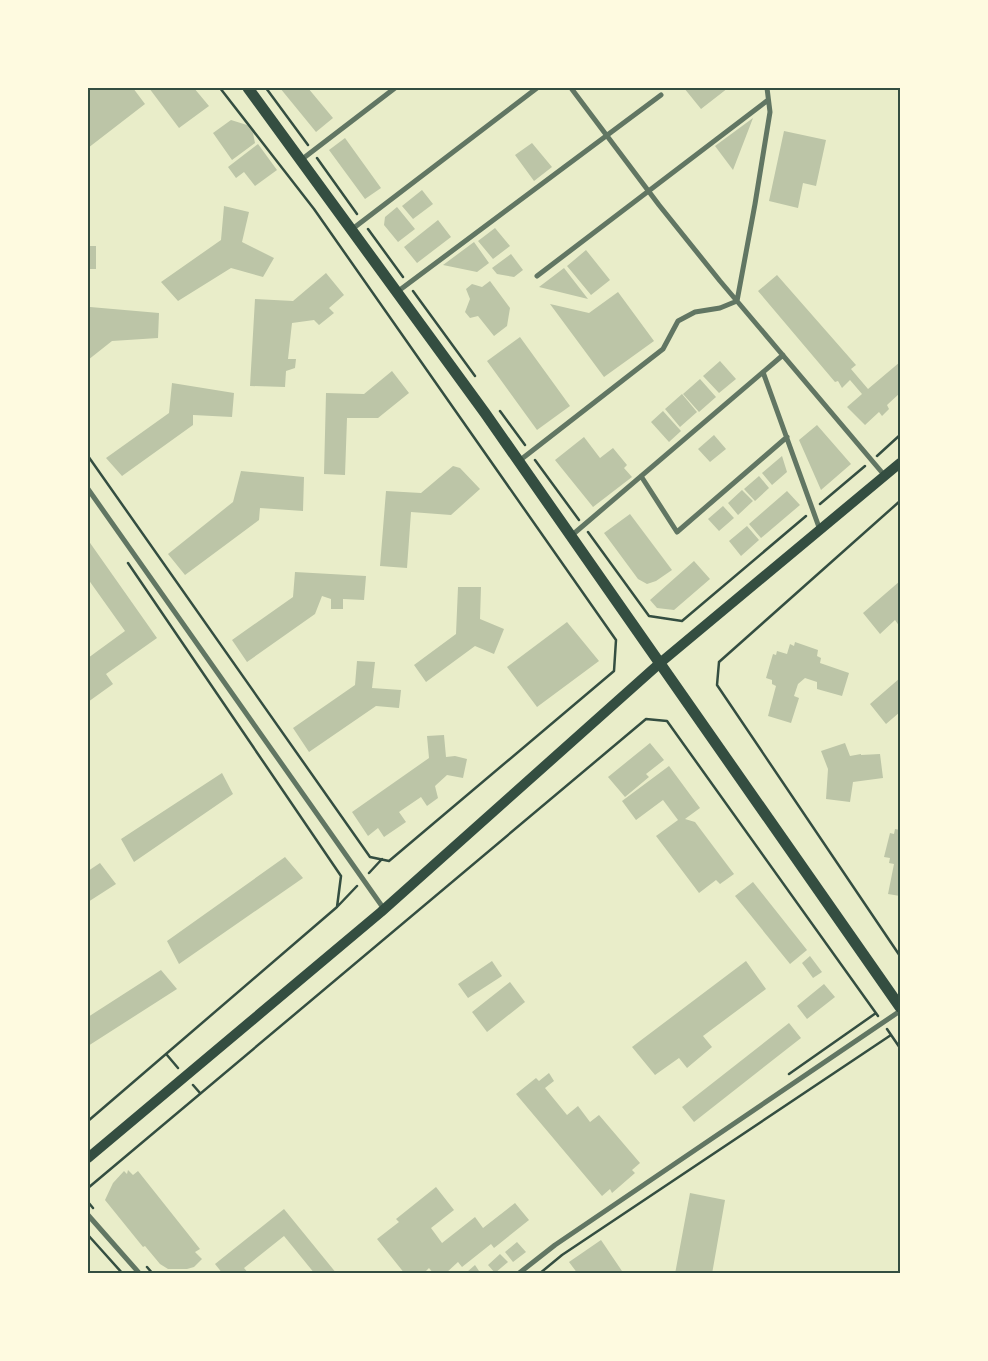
<svg xmlns="http://www.w3.org/2000/svg" width="988" height="1361" font-family="Montserrat,sans-serif">
<style>
.building{fill:#bcc5a7}
.lines{fill:none;stroke-linecap:round;stroke-linejoin:round}
.path{stroke:#344e41;stroke-width:2.5}
.minor{stroke:#617663;stroke-width:5}
.secondary{stroke:#344e41;stroke-width:10}
.primary{stroke:#344e41;stroke-width:11}
.neatline{fill:none;stroke:#344e41;stroke-width:2}
</style>
<rect width="100%" height="100%" fill="#e9edc9"/>
<path class="building" d="M88,88H133L145,104L88,148Z
M149,88H194L209,106L179,128Z
M280,88H308L333,118L316,132Z
M684,88H728L701,109Z
M753,118L733,170L715,146Z
M231,120L247,125L253,133L255,143L232,160L213,133Z
M784,131L826,140L816,186L803,183L798,208L769,201Z
M345,138L381,188L365,199L329,150Z
M532,143L552,167L534,181L515,155Z
M258,144L277,170L255,186L244,172L236,178L228,167Z
M422,190L433,204L413,219L402,206Z
M224,206L249,212L242,242L274,258L263,277L231,268L178,301L161,282L221,240Z
M397,207L415,229L398,242L384,225L385,217Z
M438,220L451,237L417,263L404,247Z
M495,228L510,246L493,259L478,241Z
M474,242L489,263L477,272L443,265Z
M88,246H96V269H88Z
M586,250L610,280L591,295L567,266Z
M511,254L523,270L514,277L497,274L492,268Z
M564,268L588,299L539,287Z
M326,273L344,295L329,308L334,313L319,325L314,320L292,323L288,359H296L295,368L286,371L285,387L250,386L255,299L293,301Z
M777,275L856,365L851,369L868,389L900,362V393L887,405L889,409L882,416L879,412L865,425L847,407L862,394L850,380L842,388L838,381L835,382L758,291Z
M490,281L510,308L507,326L494,336L478,316L470,318L465,312L470,299L466,289L472,284L482,287Z
M618,292L654,341L604,377L550,304L589,313Z
M90,307L159,313L158,338L112,341L88,360V328Z
M520,337L570,406L537,430L487,361Z
M720,361L736,379L719,393L703,376Z
M392,371L409,393L378,418H347L345,475L324,474L326,393L364,394Z
M700,379L716,397L699,412L683,394Z
M172,383L234,393L232,417L193,415V425L122,476L106,458L169,413Z
M682,394L697,412L680,427L665,409Z
M663,411L681,431L669,442L651,422Z
M817,425L851,464L821,490L799,440Z
M714,435L726,449L710,462L698,449Z
M584,437L600,458L613,448L627,465L624,468L632,477L593,507L555,460Z
M782,456L787,472L772,485L762,473Z
M453,466L460,468L480,489L451,515L411,512L407,568L380,566L386,491L421,493Z
M241,471L304,477L303,511L260,508L259,520L185,575L168,554L233,502Z
M759,476L769,488L755,501L744,489Z
M742,490L753,501L738,515L728,503Z
M787,491L800,505L761,538L749,524Z
M723,506L734,518L719,531L708,519Z
M630,514L672,570L656,581L647,584L638,579L604,533Z
M747,526L759,540L741,556L729,541Z
M88,540L157,638L106,674L113,684L88,702V658L125,631L88,579Z
M694,561L710,579L674,610L657,608L650,600Z
M295,572L366,576L364,600L343,599V609H331V599L322,596L315,614L247,662L232,640L293,597Z
M900,581V627L895,620L880,634L863,613Z
M458,587H481L480,619L504,629L494,654L475,646L426,682L414,665L456,634Z
M567,622L599,661L537,707L507,667Z
M795,642L818,650L817,656L821,658L820,663L849,673L842,696L817,689V682L805,678L798,684L794,696L799,698L791,723L768,716L776,686L772,684V680L766,678L773,654L776,655L777,651L787,654L790,644L794,646Z
M357,661L375,662L372,688L401,690L399,708L376,706L309,752L293,728L355,685Z
M900,678V712L886,724L870,704Z
M444,735L446,757L455,756L467,759L463,778L447,775L435,786L438,798L427,806L421,797L399,812L406,822L384,837L378,828L368,836L352,812L429,758L427,736Z
M650,743L664,760L646,774L649,777L625,797L608,777Z
M845,743L850,756L861,754V755L880,754L883,778L853,782L850,802L826,799L828,769L821,751Z
M669,766L700,808L685,819L695,822L734,874L720,884L716,880L699,893L656,836L678,820L663,800L636,820L622,801Z
M222,773L233,794L134,862L121,839Z
M895,829L900,830V896L888,894L894,864L889,863L890,858L884,857L890,833L894,834Z
M285,857L303,878L179,964L167,941Z
M100,863L116,884L88,902V871Z
M753,882L807,950L790,964L735,896Z
M810,956L822,972L813,978L802,963Z
M492,961L502,976L468,998L458,984Z
M746,961L766,989L703,1036L712,1047L687,1068L679,1058L655,1075L632,1047Z
M161,970L177,989L88,1046V1017Z
M510,982L525,1002L487,1032L472,1012Z
M824,984L835,997L807,1019L797,1006Z
M789,1023L801,1038L694,1122L682,1107Z
M549,1073L554,1081L545,1088L567,1115L578,1106L590,1122L599,1115L640,1163L632,1170L635,1173L612,1193L610,1189L602,1196L516,1094L536,1078L539,1081Z
M128,1170L133,1175L138,1171L200,1249L195,1252L202,1259L194,1267L187,1269H168L160,1264L145,1246L143,1247L105,1200L113,1183L124,1171L127,1174Z
M436,1187L454,1210L431,1228L442,1243L475,1217L483,1228L515,1203L529,1220L494,1248L491,1244L462,1267L458,1262L445,1274H434L429,1268L423,1274H405L377,1239L399,1222L396,1219Z
M690,1193L725,1200L712,1274H675Z
M284,1209L337,1274H315L284,1236L244,1268L249,1274H223L215,1264Z
M601,1240L624,1274H578L569,1262Z
M517,1242L526,1252L513,1262L505,1252Z
M500,1254L508,1262L495,1273L488,1265Z
M475,1265L481,1274H468L467,1272Z"/>
<g class="lines">
<path class="path" d="M266,88L308,145
M317,158L357,214
M368,229L403,277
M413,291L475,376
M500,411L525,445
M88,456L370,857L389,861L614,671L616,640L314,209L220,88
M877,456L900,435
M535,460L579,520
M900,501L719,662L717,685L900,956
M820,504L865,466
M588,532L649,616L682,621L806,516
M128,563L341,876L337,907
M369,873L382,859
M887,1029L900,1048
M167,1055L178,1068
M789,1074L876,1013
M193,1085L200,1093
M88,1121L337,907L357,886
M88,1188L646,719L667,721L878,1016
M88,1202L93,1208
M88,1235L123,1274
M147,1267L153,1274
M539,1274L562,1255L891,1035"/>
<path class="minor" d="M571,88L659,205L720,281L885,476
M301,160L395,88
M351,230L537,88
M537,276L768,100
M397,292L661,95
M763,372L820,530
M519,461L663,349L678,321L695,312L720,308L737,301L755,204L770,112L767,88
M641,476L677,532L787,437
M88,489L384,909
M571,536L783,355
M88,1215L140,1274
M518,1274L555,1245L900,1011"/>
<path class="secondary" d="M88,1158L381,912L660,663L900,463"/>
<path class="primary" d="M248,88L485,413L900,1007"/>
</g>
<rect width="988" height="1361" fill="none" stroke="#fefae0" stroke-width="178"/>
<rect x="89" y="89" width="810" height="1183" class="neatline"/>
</svg>
